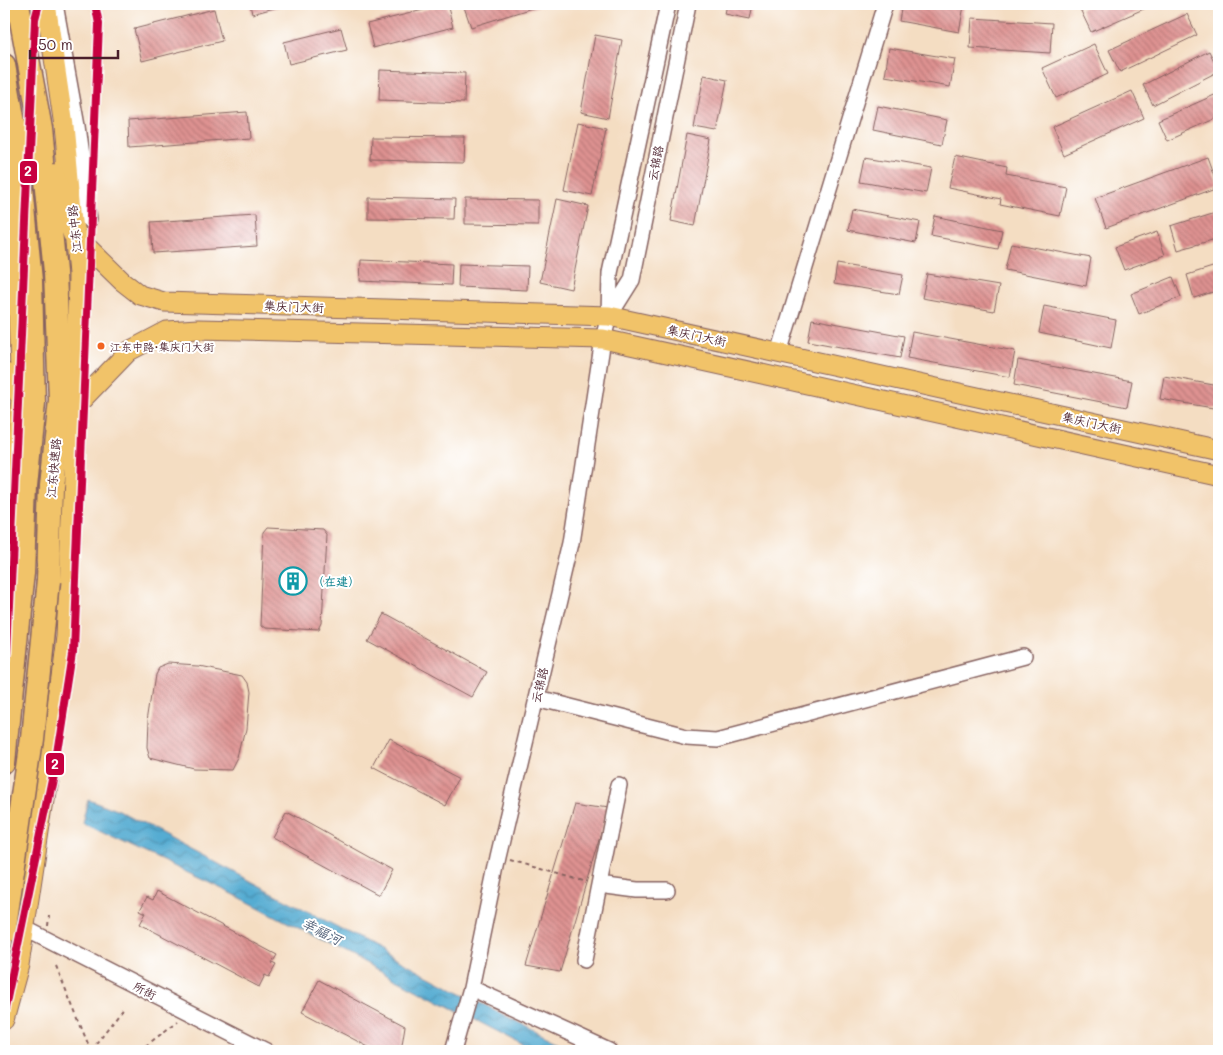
<svg xmlns="http://www.w3.org/2000/svg" width="1223" height="1055" font-family="Mali,'LXGW WenKai TC',sans-serif">
<style>
.water{fill:url(#water-waves);stroke:#50667e}
.building{fill:url(#building-back-hatch)}
.lines{fill:none;stroke-linecap:round;stroke-linejoin:round}
.minor-casing{stroke:#866260;stroke-width:18}
.major-casing{stroke:#866260;stroke-width:21}
.highway-casing{stroke:#866260;stroke-width:25}
.path{stroke:#866260;stroke-width:2;stroke-dasharray:4 4;stroke-linecap:butt}
.minor{stroke:#fff;stroke-width:15}
.major{stroke:#f1c369;stroke-width:19}
.highway{stroke:#f1c369;stroke-width:22}
.highway-bridge-casing{stroke:#866260;stroke-width:25;stroke-linecap:butt}
.highway-bridge{stroke:#f1c369;stroke-width:22}
.metro-1-casing{stroke:#fff;stroke-width:11}
.metro-1{stroke:#c7003f;stroke-width:8}
.bus-dot{fill:#f26522;stroke:#fff;stroke-width:2}
.labels{text-anchor:middle;dominant-baseline:central;stroke-width:4;stroke-linejoin:round;paint-order:stroke}
.bus-label{font-size:11px;fill:#4a1f2b;stroke:#fff;text-anchor:start}
.street-label{font-size:12px;fill:#4a1f2b;stroke:#fff}
.culture-label{font-size:12px;fill:#0d838f;stroke:#fff;text-anchor:start}
.water-label{font-size:14px;font-style:italic;fill:#4f5e76;stroke:#fff}
.line-badge{stroke:#fff;stroke-width:2}
.badge-label{font-size:14px;text-anchor:middle;font-weight:bold;fill:#fff}
</style>
<defs>
<pattern id="water-waves" width="16" height="10" patternUnits="userSpaceOnUse" patternTransform="scale(1.25)"><rect width="16" height="10" fill="#55acd2"/><path d="M0 5q4-4 8 0t8 0" fill="none" stroke="#488bab"/></pattern>
<pattern id="building-back-hatch" width="6" height="6" patternUnits="userSpaceOnUse" patternTransform="scale(1.25)"><rect width="6" height="6" fill="#de9291"/><path d="M-1 5l2 2M0 0l6 6M5-1l2 2" fill="none" stroke="#b67777"/></pattern>
</defs>
<rect width="100%" height="100%" fill="#fff"/>
<filter id="ink" filterUnits="userSpaceOnUse"><feTurbulence type="fractalNoise" baseFrequency=".02" numOctaves="2"/><feDisplacementMap in="SourceGraphic" scale="10" xChannelSelector="R" yChannelSelector="G"/><feConvolveMatrix kernelMatrix="1 2 1 2 8 2 1 2 1" color-interpolation-filters="sRGB"/></filter>
<filter id="wash" filterUnits="userSpaceOnUse"><feTurbulence type="fractalNoise" baseFrequency=".0096" numOctaves="4" result="noise"/><feDisplacementMap in="SourceGraphic" scale="20" xChannelSelector="R" yChannelSelector="G"/><feGaussianBlur stdDeviation="1.12" result="paint"/><feColorMatrix in="noise" values="0 0 0 0 0 0 0 0 0 0 0 0 0 0 0 0 0 1.4 0 .05"/><feComposite in="paint" operator="in"/></filter>
<g filter="url(#wash)">
<rect width="100%" height="100%" fill="#f4ddc2"/>
<path class="water" d="M88,799L117,810L494,1010L577,1051H535L235,895L82,823Z"/>
<g id="blocks">
<path class="building" d="M250,4H289L252,14Z
M447,4L453,27L373,48L367,24Z
M463,4H545L471,27Z
M727,4H753L750,19L725,14Z
M902,4H949L964,6L959,32L899,21Z
M1091,4H1155L1091,32L1080,9Z
M214,9L222,41L142,61L134,29Z
M1187,14L1197,35L1120,72L1109,50Z
M972,18L1052,23L1050,53L970,48Z
M341,28L347,50L289,64L284,42Z
M595,35L622,40L608,118L581,112Z
M1094,44L1108,74L1056,98L1042,68Z
M889,48L955,59L950,87L885,76Z
M1209,51L1219,71L1153,105L1143,85Z
M380,70L465,73L464,103L379,100Z
M704,75L727,80L717,132L694,128Z
M1132,91L1144,118L1064,154L1052,127Z
M1219,93V117L1167,140L1158,120Z
M878,106L947,120L942,144L873,130Z
M247,112L249,138L129,147L128,121Z
M578,122L606,128L592,196L564,190Z
M687,135L711,140L695,226L671,221Z
M371,137L465,138L464,162L370,160Z
M866,157L931,168L926,193L861,181Z
M955,157L1007,168L1006,176L1066,187L1060,216L1000,204L1001,199L948,188Z
M1208,157L1219,187L1106,228L1095,198Z
M368,197L455,199L454,219L368,218Z
M465,199L538,200V225L465,224Z
M557,199L588,206L571,289L540,282Z
M852,209L920,222L916,243L848,230Z
M1219,211V238L1178,250L1171,226Z
M255,215L257,246L153,253L151,222Z
M935,216L1002,230L998,249L931,236Z
M1157,232L1165,255L1124,270L1115,247Z
M1011,243L1091,258L1086,286L1005,270Z
M361,260L452,264L451,285L360,281Z
M459,264L528,266L527,290L458,287Z
M837,264L903,275L899,294L834,284Z
M1219,265V290L1194,298L1187,275Z
M927,274L999,286L994,311L922,298Z
M1173,277L1181,297L1139,314L1131,294Z
M1044,306L1116,320L1111,348L1039,333Z
M812,319L904,336L900,358L808,341Z
M912,332L1015,351L1010,377L907,358Z
M1018,360L1132,381L1127,407L1014,385Z
M1164,376L1219,386V409L1160,399Z
M268,527L323,530L327,535L322,626L319,632L264,629L260,626L264,532Z
M381,614L487,672L473,697L367,639Z
M168,664L197,666L242,675L247,682L249,692L246,728L239,758L233,770L194,769L150,758L147,748L148,720L155,674L158,668Z
M389,740L460,777L445,805L374,768Z
M575,803L608,808L560,972L526,966Z
M286,811L392,870L379,895L272,837Z
M157,891L277,955L272,963L276,965L269,977L265,975L259,987L140,924L146,913L140,910L147,897L153,900Z
M319,980L405,1026L401,1051H376L302,1012Z"/>
</g>
</g>
<g filter="url(#ink)">
<use href="#blocks" fill-opacity="0" stroke="#866260" stroke-width="1"/>
<g class="lines">
<g class="minor-casing">
<path id="minor" d="M55,4L77,126L89,220
M610,315L632,280L688,4
M779,353L885,4
M536,698L686,736L718,738L1023,657
M599,885L637,890H667
M24,928L266,1051
M584,960L619,785
M471,988L609,1051
M453,1051L471,988L498,857L572,543L603,339L609,316L610,273L668,4"/>
</g>
<g class="major-casing">
<path id="major" d="M4,137L15,227L21,399L4,564
M74,234L122,281L140,295L164,302L609,316L1219,450
M4,372L21,398
M76,406L129,351L167,331L198,329L603,339L1219,475
M4,1020L19,965L51,753L66,636L76,406L78,274L64,126L46,4"/>
</g>
<g class="highway-casing">
<path id="highway" d="M18,4L41,129L55,272L60,400L51,485L48,581
M4,65L18,146L31,281L34,403L26,485L23,573L4,762
M55,173L74,234"/>
</g>
<path class="path" d="M510,860L587,882
M48,926L49,916
M56,966L91,1051
M91,1050L125,1006
M139,1051L178,1021"/>
<use href="#minor" class="minor"/>
<use href="#major" class="major"/>
<use href="#highway" class="highway"/>
<g class="highway-bridge-casing">
<path id="highway-bridge" d="M4,933L32,739L48,581"/>
</g>
<use href="#highway-bridge" class="highway-bridge"/>
<g class="metro-1-casing">
<path id="metro-1" d="M4,676L7,652L35,19L39,4
M4,1013L56,760L73,651L99,24L95,4"/>
</g>
<use href="#metro-1" class="metro-1"/>
</g>
</g>
<defs>
<g id="building-ring" transform="scale(1.4375)"><circle r="9.5" fill="#fff" stroke="#0f9aa8" stroke-width="1.5"/><path d="M-4-6H4V6H1V3H-1V6H-4ZM-2.5-4.3h1.7v1.8h-1.7ZM.8-4.3h1.7v1.8H.8ZM-2.5-1h1.7V.8h-1.7ZM.8-1h1.7V.8H.8Z" fill="#0f9aa8"/></g>
</defs>
<g fill-rule="evenodd">
<use href="#building-ring" x="293" y="581"/>
</g>
<circle class="bus-dot" cx="101" cy="346" r="4.5"/>
<g class="labels">
<g class="bus-label">
<text x="110" y="346">江东中路·集庆门大街</text>
</g>
<g class="street-label">
<text transform="translate(655 163) rotate(-79)">云锦路</text>
<text transform="translate(74 229) rotate(-96)">江东中路</text>
<text transform="translate(294 306) rotate(2)">集庆门大街</text>
<text transform="translate(697 335) rotate(12)">集庆门大街</text>
<text transform="translate(1092 422) rotate(12)">集庆门大街</text>
<text transform="translate(53 468) rotate(-85)">江东快速路</text>
<text transform="translate(539 685) rotate(-77)">云锦路</text>
<text transform="translate(145 990) rotate(27)">所街</text>
</g>
<g class="culture-label">
<text x="312" y="581">（在建）</text>
</g>
<g class="water-label">
<text transform="translate(322 931) rotate(27)">幸福河</text>
</g>
</g>
<g class="line-badge">
<rect x="19" y="160" width="19" height="24" rx="5" fill="#c7003f"/>
<rect x="45" y="752" width="20" height="24" rx="5" fill="#c7003f"/>
</g>
<g class="badge-label">
<text x="28" y="176">2</text>
<text x="55" y="769">2</text>
</g>
<rect width="1223" height="1055" fill="none" stroke="#fff" stroke-width="20"/>
<path d="M30 50v8h88v-8" fill="none" stroke="#4a1f2b" stroke-width="2.5"/>
<text x="38" y="50" font-size="15" fill="#4a1f2b" stroke="#ffffff" stroke-width="4" paint-order="stroke">50 m</text>
</svg>
